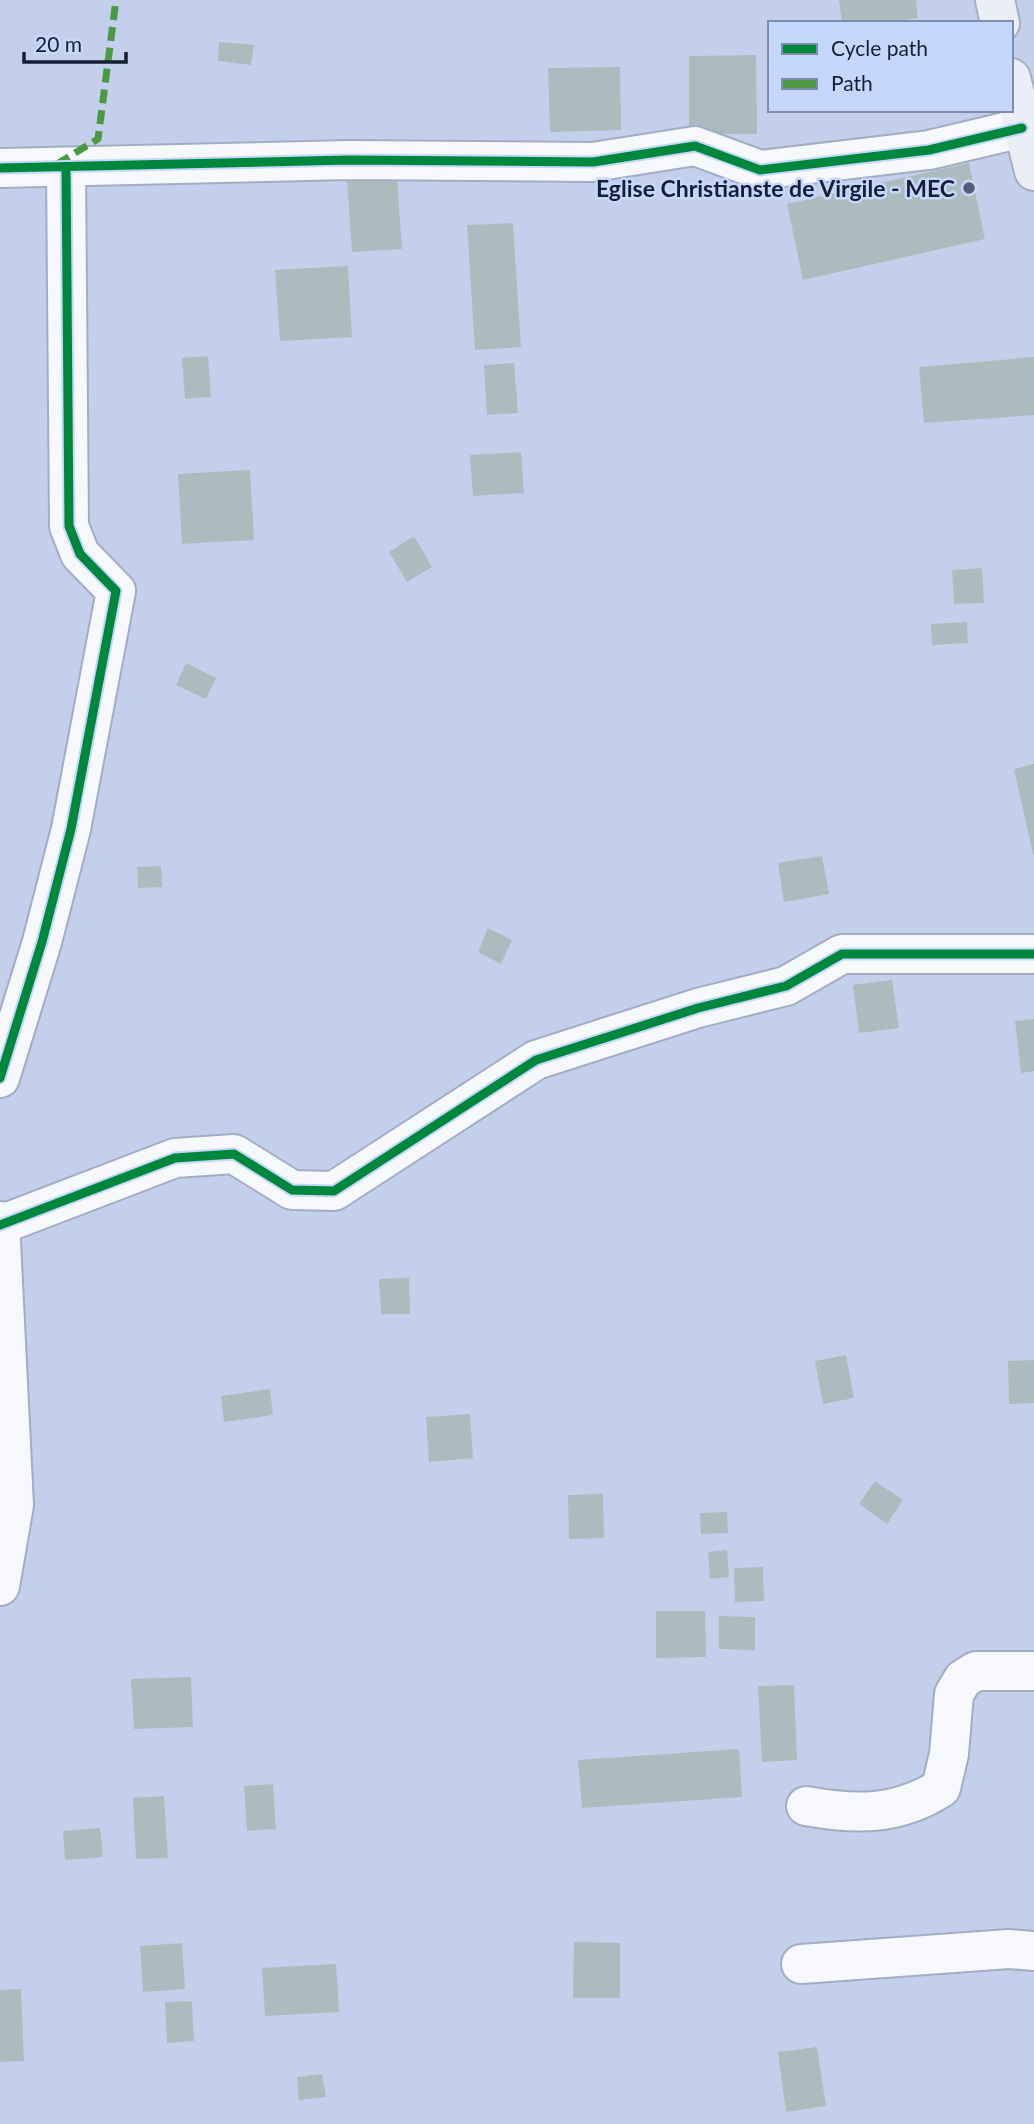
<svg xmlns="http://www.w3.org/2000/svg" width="1034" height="2124" font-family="Lato,sans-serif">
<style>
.building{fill:#acbcbe}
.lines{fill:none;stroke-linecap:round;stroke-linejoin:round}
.minor-casing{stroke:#a2adc4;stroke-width:42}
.major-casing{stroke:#a5aec2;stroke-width:42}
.minor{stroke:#f6f8fc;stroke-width:38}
.major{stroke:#ebeef5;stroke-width:38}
.quiet{stroke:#4b9a43;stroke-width:7;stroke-dasharray:14 7;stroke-linecap:butt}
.cycleway-casing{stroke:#c6d7fc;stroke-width:13}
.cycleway{stroke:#00873e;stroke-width:9}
.poi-dot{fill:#525c75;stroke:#c6d7fc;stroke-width:2.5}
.labels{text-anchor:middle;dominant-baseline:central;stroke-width:5;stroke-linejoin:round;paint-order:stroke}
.poi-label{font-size:23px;font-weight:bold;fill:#151e35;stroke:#c6d7fc;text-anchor:end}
</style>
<rect width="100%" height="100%" fill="#c4d0eb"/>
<path class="building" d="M839,0H916L918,18L882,23H842Z
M219,42L254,45L251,65L218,61Z
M756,55L757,134H689V56Z
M620,67L621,130L550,132L548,68Z
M969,163L985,239L803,280L787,204Z
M397,178L402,249L352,252L347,181Z
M513,223L521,347L475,350L467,225Z
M348,266L352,337L280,341L275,270Z
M208,356L211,397L185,399L182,358Z
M1034,357V415L924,423L919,367Z
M514,363L518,413L487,415L484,365Z
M521,452L524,493L473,496L470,455Z
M250,470L254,540L182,544L178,474Z
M414,536L432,567L407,582L389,552Z
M982,568L984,603L954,604L952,570Z
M967,622L968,643L932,645L931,624Z
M186,663L216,678L206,699L176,685Z
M1034,764V854H1033L1014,769Z
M822,856L829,894L784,902L778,863Z
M161,866L162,887L138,888L137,867Z
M488,928L512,940L501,964L478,952Z
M892,980L899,1028L859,1033L853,985Z
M1034,1019V1071L1021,1073L1015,1021Z
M409,1278L410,1314H381L379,1279Z
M846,1355L854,1398L823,1404L815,1361Z
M1034,1360V1403L1009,1404L1008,1361Z
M270,1389L273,1415L224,1422L221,1396Z
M470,1414L473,1458L429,1462L426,1417Z
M875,1481L903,1500L887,1524L859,1504Z
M603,1494L604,1538L569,1539L568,1495Z
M727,1512L728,1533L701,1534L700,1513Z
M727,1550L729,1577L710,1579L708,1552Z
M763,1567L764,1601L735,1602L734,1568Z
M656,1611H705L706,1657L656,1658Z
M719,1616L755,1617V1650L719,1649Z
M191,1677L193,1727L134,1729L131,1679Z
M794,1685L797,1760L762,1762L758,1686Z
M739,1749L742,1797L582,1808L578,1760Z
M273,1784L276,1829L247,1831L244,1786Z
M164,1796L168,1858L136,1859L133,1798Z
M100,1828L103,1857L65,1860L63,1831Z
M574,1942L620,1943V1998H573Z
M182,1943L185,1989L143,1992L140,1946Z
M336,1964L339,2012L265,2016L262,1968Z
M21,1989L24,2061L0,2062V1990Z
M192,2001L194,2041L167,2043L165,2002Z
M817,2047L826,2106L786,2112L778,2052Z
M322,2074L326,2097L299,2100L297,2077Z"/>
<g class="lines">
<g class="minor-casing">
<path id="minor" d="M0,168L349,160L593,162L695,146L760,170L929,150L1022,128
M0,1078L42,942L71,829L116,591L80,554L69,526L66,168
M0,1221L14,1505L0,1586
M0,1225L175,1158L234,1154L292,1190L334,1191L536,1060L698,1008L786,986L842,954H1034
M806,1806C856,1815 897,1816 941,1788L949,1754L954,1694L963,1679L976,1671H1034
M801,1964L1009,1949L1034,1951"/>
</g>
<g class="major-casing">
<path id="major" d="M995,0L1000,23
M1011,78L1034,171"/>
</g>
<use href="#minor" class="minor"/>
<use href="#major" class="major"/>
<path class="quiet" d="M57,164L98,139L116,0"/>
<g class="cycleway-casing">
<path id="cycleway" d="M0,168L349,160L593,162L695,146L760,170L929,150L1022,128
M0,1078L42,942L71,829L116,591L80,554L69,526L66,168
M0,1225L175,1158L234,1154L292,1190L334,1191L536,1060L698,1008L786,986L842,954H1034"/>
</g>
<use href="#cycleway" class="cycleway"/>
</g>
<circle class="poi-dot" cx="969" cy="188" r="7"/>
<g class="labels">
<g class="poi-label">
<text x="955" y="188">Eglise Christianste de Virgile - MEC</text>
</g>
</g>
<rect x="768" y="21" width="245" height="91" fill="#c6d7fc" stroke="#7f8dac" stroke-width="2"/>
<rect x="782" y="44" width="35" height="10" fill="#00873e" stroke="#7f8dac" stroke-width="2"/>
<text x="831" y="56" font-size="21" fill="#151e35">Cycle path</text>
<rect x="782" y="79" width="35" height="10" fill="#4b9a43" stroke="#7f8dac" stroke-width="2"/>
<text x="831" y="91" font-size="21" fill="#151e35">Path</text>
<path d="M24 52v10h102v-10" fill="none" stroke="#151e35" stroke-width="3.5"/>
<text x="35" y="52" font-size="21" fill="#151e35" stroke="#c6d7fc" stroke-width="5" paint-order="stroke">20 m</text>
</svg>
